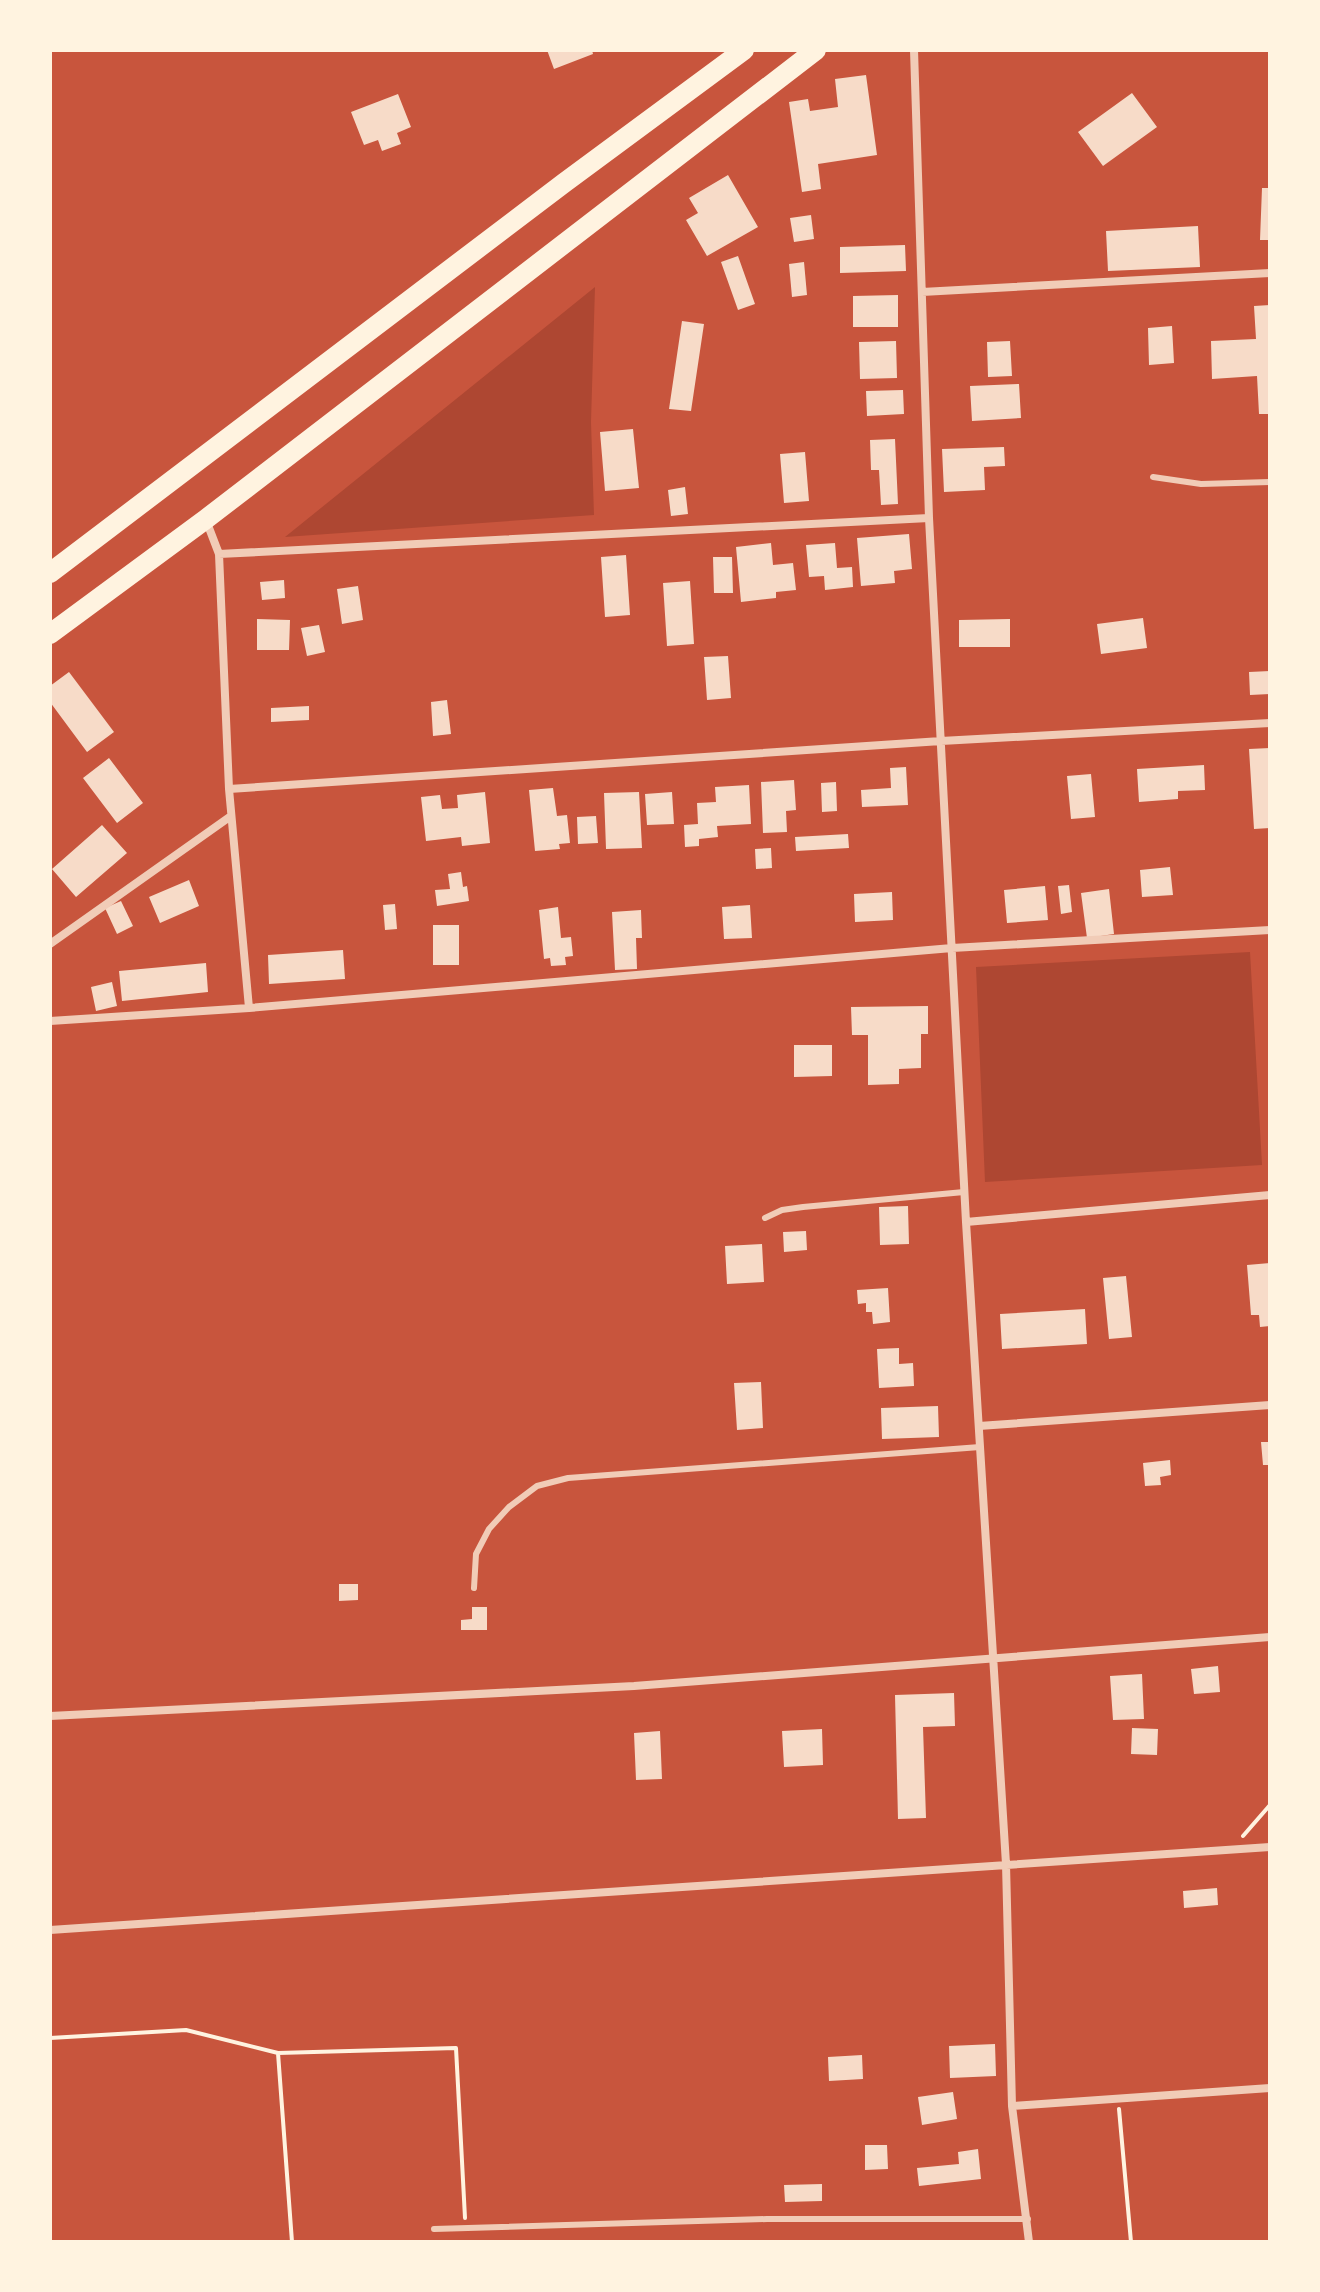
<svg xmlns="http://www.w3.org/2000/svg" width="1320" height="2292" font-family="'Golos Text',sans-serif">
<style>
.green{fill:#ae4732}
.building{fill:#f7dbc8}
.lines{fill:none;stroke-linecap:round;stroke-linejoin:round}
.path{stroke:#fff3e0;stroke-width:4}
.service{stroke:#f1ccb7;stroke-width:6}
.minor{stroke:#f1ccb7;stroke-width:8}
.trunk{stroke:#fff3e0;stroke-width:20}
</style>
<rect width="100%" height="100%" fill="#c8553d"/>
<path class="green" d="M595,287L591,422L594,515L285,537Z
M1250,952L1262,1165L985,1182L976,967Z"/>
<path class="building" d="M547,50H592L593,54L554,69Z
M866,75L877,155L818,164L821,189L802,192L789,102L808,99L810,111L838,107L835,79Z
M1132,93L1157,127L1103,166L1078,132Z
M398,94L411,127L397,133L401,144L382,151L378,140L364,145L351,112Z
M728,175L758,227L707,256L686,220L698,213L689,198Z
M1262,188H1270V240H1260Z
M811,215L814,239L794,242L790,218Z
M1198,226L1200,267L1108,271L1106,231Z
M905,245L906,271L840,273V247Z
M738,256L755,304L738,310L721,262Z
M804,262L807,295L792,297L789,264Z
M898,295V327H853V296Z
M1270,305V414H1259L1257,376L1212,379L1211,341L1256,339L1254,306Z
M682,321L704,324L691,411L669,409Z
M1172,326L1174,363L1149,365L1148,328Z
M896,341L897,378L860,379L859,342Z
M1010,341L1012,376L988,377L987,342Z
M1019,384L1021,418L972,421L970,386Z
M903,390L904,414L867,416L866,391Z
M633,429L639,488L605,491L600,432Z
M895,439L898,504L881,505L879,470H871L870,440Z
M1004,447L1005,466L984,467L985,490L944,492L942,449Z
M805,452L809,501L784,503L780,454Z
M685,487L688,514L671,516L668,490Z
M909,534L912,569L894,571L895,583L861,586L857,538Z
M771,543L773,565L793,563L796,590L776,592V598L741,602L736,547Z
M835,543L837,568L852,567L853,587L825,590L824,576L809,577L806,545Z
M626,555L630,615L605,617L601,557Z
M713,557H732L733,593H714Z
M284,580L285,598L262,600L260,582Z
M690,581L694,644L667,646L663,583Z
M358,586L363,620L342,624L337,589Z
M1143,618L1147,648L1101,654L1097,624Z
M257,619L290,620L289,650H257Z
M1010,619V647H959V620Z
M319,625L325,652L307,656L301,628Z
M728,656L731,698L707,700L704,657Z
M1270,671V694L1250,695L1249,672Z
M69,672L114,732L87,752L50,702V686Z
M447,700L451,734L433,736L431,702Z
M309,706V720L271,722V708Z
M1270,748V828L1254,829L1249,749Z
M109,758L143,803L117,823L83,778Z
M1204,765L1205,790L1178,791V799L1139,802L1137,769Z
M906,767L908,805L862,807L861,790L891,788L890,768Z
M1091,774L1095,817L1071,819L1067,776Z
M794,780L796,810L786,811L787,832L763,833L761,782Z
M836,782L837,811L822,812L821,783Z
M749,785L751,824L717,826L718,837L699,839V846L685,847L684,825L698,824L697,803L716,802L715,787Z
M553,788L557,816L567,815L570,843L559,844L560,849L535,851L529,790Z
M485,792L490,843L462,846L461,837L426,841L421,797L440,795L442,809L458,808L457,795Z
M639,792L642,848L606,849L604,793Z
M672,792L674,824L647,825L645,794Z
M596,816L598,843L578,844L577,817Z
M102,825L127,853L76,897L52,869Z
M848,834L849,848L796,851L795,837Z
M771,848L772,868L756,869L755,849Z
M1170,867L1173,895L1142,897L1140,870Z
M461,872L463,887L467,886L469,901L437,906L435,890L450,889L448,874Z
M189,880L199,906L160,923L149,897Z
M1069,885L1072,912L1061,914L1058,886Z
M1045,886L1048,920L1007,923L1004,890Z
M1109,889L1114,934L1087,938L1081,893Z
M892,892L893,920L855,922L854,894Z
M121,901L133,926L117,934L105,908Z
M395,904L397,929L385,930L383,905Z
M750,905L752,938L724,939L722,907Z
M558,907L561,938L571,937L573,956L565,957L566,965L551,966L550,958L544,959L539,910Z
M641,910L642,938H636L637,969L615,970L612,912Z
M433,925H459V965H433Z
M343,950L345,979L269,984L268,955Z
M206,963L208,992L122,1001L119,971Z
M112,982L117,1006L96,1011L91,987Z
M928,1006V1034H921V1068L899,1069V1084L868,1085V1035H852L851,1007Z
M794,1045H832V1076L794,1077Z
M908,1206L909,1244L880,1245L879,1207Z
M806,1231L807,1250L784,1252L783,1232Z
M762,1244L764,1282L727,1284L725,1246Z
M1270,1263V1326L1260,1327L1259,1315H1251L1247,1265Z
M1126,1276L1132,1337L1109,1339L1103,1278Z
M888,1288L890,1322L873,1324L872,1312H866V1303L858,1304L857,1290Z
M1085,1309L1087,1344L1002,1349L1000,1314Z
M899,1348V1364L913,1363L914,1386L879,1388L877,1349Z
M761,1382L763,1428L737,1430L734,1383Z
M938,1406L939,1437L882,1439L881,1408Z
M1261,1442H1270V1465H1263Z
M1170,1460L1171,1475L1160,1477L1161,1485L1145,1486L1143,1463Z
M339,1584H358V1600L339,1601Z
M472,1607H487V1630H461V1620L472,1619Z
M1218,1666L1220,1692L1194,1694L1191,1669Z
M1142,1674L1144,1719L1113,1720L1110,1676Z
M954,1693L955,1726L923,1727L926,1818L898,1819L895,1695Z
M1132,1728L1158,1729L1157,1755L1131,1754Z
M822,1729L823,1765L784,1767L782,1731Z
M660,1731L662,1779L636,1780L634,1733Z
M1217,1888L1218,1905L1184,1908L1183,1891Z
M995,2044L996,2076L950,2078L949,2046Z
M862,2055L863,2079L829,2081L828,2057Z
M953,2092L957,2119L922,2125L918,2097Z
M865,2145H887L888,2169L865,2170Z
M978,2149L981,2179L919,2186L917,2168L959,2164L958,2152Z
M822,2184V2201L785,2202L784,2185Z"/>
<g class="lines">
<path class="path" d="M1243,1836L1270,1805
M50,2038L186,2030L278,2053
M1119,2109L1131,2242
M292,2242L278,2053L456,2048L465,2218"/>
<path class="service" d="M1153,477L1201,484L1270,482
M765,1218L782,1210L803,1207L964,1192
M474,1588L476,1554L489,1529L509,1507L537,1486L568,1478L980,1447
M434,2229L767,2219H1028"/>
<path class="minor" d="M914,50L929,518L966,1222L1006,1864L1012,2106L1029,2242
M922,292L1270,273
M206,520L219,554L229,789L249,1008L952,948L1270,930
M219,554L929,518
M229,789L941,741L1270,723
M50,944L231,816
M50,1021L249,1008
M966,1222L1270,1195
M979,1426L1270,1405
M50,1716L634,1686L1270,1637
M50,1930L1270,1847
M1012,2106L1270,2088"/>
<path class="trunk" d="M50,573L564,183L744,50
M50,634L206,519L816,50"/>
</g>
<rect width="1320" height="2292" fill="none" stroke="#fff3e0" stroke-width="104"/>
</svg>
